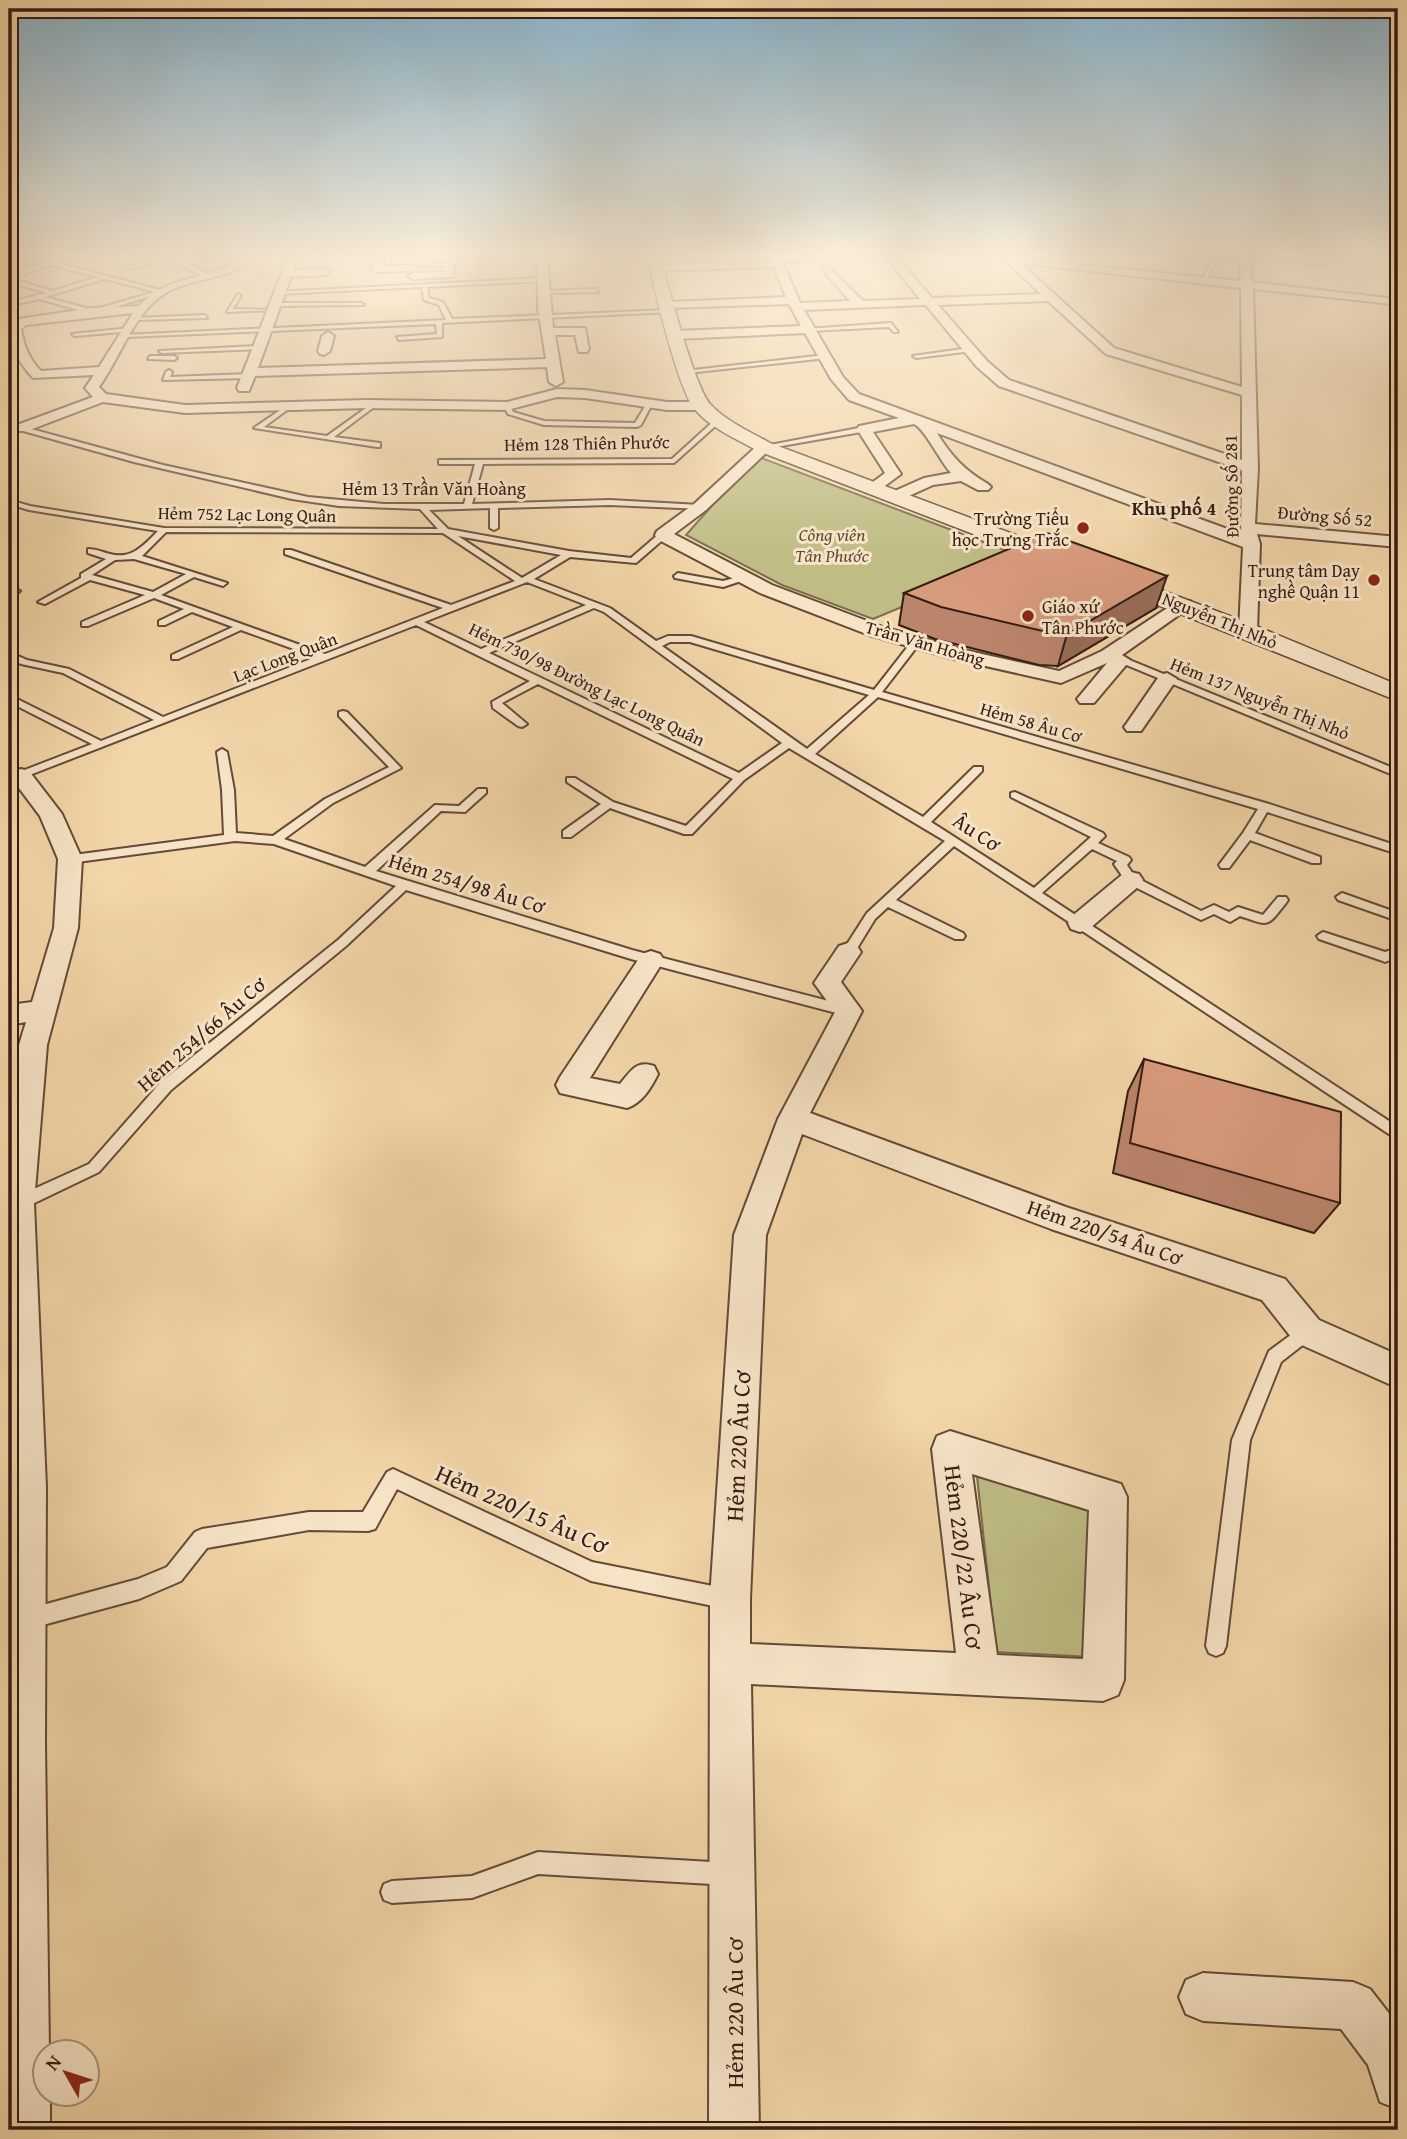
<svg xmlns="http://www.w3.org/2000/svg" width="1407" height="2139" font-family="'Gentium Book Plus',serif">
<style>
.green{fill:#bfbd85;stroke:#7a6c4c;stroke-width:2}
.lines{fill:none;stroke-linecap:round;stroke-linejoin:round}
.service-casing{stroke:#644a38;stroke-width:4}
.minor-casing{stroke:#644a38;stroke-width:4}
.tertiary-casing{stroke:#644a38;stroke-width:3}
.primary-casing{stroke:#341c13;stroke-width:4}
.service{fill:#f7e4c7;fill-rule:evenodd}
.minor{fill:#f7e4c7;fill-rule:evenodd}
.tertiary{fill:#f7e4c7;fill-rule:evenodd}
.primary{fill:#f3d6a9;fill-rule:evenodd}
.wall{fill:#bb856c;stroke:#341c13;stroke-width:2}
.shaded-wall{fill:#986c58;stroke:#341c13;stroke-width:2}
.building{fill:#d99b7e;stroke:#341c13;stroke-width:2}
.poi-dot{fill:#8f2418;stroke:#f7e4c7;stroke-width:2.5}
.labels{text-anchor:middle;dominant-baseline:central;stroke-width:6;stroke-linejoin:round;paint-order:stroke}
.far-street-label{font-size:18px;fill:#341c13;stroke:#f7e4c7}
.far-poi-label{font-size:18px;fill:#341c13;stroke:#f7e4c7;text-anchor:end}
.far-park-label{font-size:18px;font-style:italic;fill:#5e4c35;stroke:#f7e4c7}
.far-neighbourhood-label{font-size:19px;font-weight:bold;fill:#341c13;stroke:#f7e4c7}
.street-label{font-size:21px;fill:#341c13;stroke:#f7e4c7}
.near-street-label{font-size:24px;fill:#341c13;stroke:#f7e4c7}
</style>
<rect width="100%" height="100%" fill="#f3d6a9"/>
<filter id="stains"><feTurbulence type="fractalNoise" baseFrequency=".00286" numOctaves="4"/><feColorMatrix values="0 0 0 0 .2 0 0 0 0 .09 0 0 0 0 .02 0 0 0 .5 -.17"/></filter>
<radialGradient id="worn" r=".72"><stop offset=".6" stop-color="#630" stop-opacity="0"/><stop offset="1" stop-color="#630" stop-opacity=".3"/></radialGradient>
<path class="green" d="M756,456L1023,557L873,619L782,585L686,535Z
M977,1476L1092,1512L1093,1657L996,1652Z"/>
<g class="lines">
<g class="service-casing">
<path id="service" d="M162,257L185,263L207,257H215L191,265L209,275L207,278L191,271V269L163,260L130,269L127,267Z
M454,257H459L454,266H412L452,263Z
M1214,257H1219L1205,282H1201Z
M1257,257L1321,261L1324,257H1329L1322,265Z
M50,261L160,290L163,292L93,314L39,299L9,306V302L47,293L9,282V278L53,291L98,277L48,264ZM105,279L155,292L93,310L45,297Z
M543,278L545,281L427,287L429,298L443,302L452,319L669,310L672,312L442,323V337L399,340L397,337L437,334L436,324L126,337L123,335L446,320L439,305L424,300L422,287L279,294L276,292Z
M596,289L598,292L541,293L544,291Z
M238,294L241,296L233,309L275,310L227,312Z
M275,303H361L364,305L273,306Z
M205,315L207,318L137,320L134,318Z
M891,323L898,332H894L889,327L809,331L806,329Z
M130,328L132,331L75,336L72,334Z
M258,346L260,349L162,353L159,351Z
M970,348L972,351L916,358L913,356Z
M825,355L827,358L687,373L684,371Z
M150,356H174L177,358L174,360L148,359Z
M169,370L172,372L170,377L249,374L252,376L249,378L163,380L166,372Z
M373,403L378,404L334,437L380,443V447H377L254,428L289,404L291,407L264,427L327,436Z
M647,403L652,404L641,425L637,427L544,425L508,414L504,406L509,405L513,412L544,421L635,423Z
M716,419L722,420L674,463L483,464L472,504L610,500L700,505H703V509L610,505L498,508V528L494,530L490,528V508L429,510L448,529L569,551L631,558L660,533H666V537L636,563L570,557L534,579L610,608L656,641L668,636H691L874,690L913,640H919V644L882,692L1269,804L1398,846V854L1267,812L1255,833L1320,857V863H1312L1250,840L1229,868H1221L1219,865L1243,833L1258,809L878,697L815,754L923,817L974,767H982V771L931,822L1034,888L1091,837L1011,797V793L1015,792L1103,833L1105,836L1098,843L1129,857L1131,860L1127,865L1135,877L1201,911L1214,905L1229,912L1238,907L1263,915L1278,897H1286L1288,900L1286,903C1266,928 1270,926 1240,916L1230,922L1214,914L1201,920L1127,883L1114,864L1117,861L1092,849L1042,893L1398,1127V1140L954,846L896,900L963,933L965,936L963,939H955L888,907L875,919L853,955H843L842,952L867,913L945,841L789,748L744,780L692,834H684L610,808L571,837H563V831L601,804L567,782V778H575L613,802L686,826L733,779L538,684L502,703L527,724L522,727L518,726L493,708L492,702L530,681L416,625L9,783V776L92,744L9,702V695L101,741L154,720L63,673L21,664L9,658V652L27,660L69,669L163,717L316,657L241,630L178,659H172V655L233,627L192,612L165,625H159V621L184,609L154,598L88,626H82V622L145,595L90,580L45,604L38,602L81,578V574L106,559L88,553V549C96,549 102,552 110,554C132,560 144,545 158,531L29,510L9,504V500L30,506L164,528L438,529L420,509L339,506L292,499L134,462L9,427V423L163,465L308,497L384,504H464L475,464H439V460L672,459ZM166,532L443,533L515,581L451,605L291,550H285V554L443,608L325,654L161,595L194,577L223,586L227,583L142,556ZM458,536L561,555L522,578ZM134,559L186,574L153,592L92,575L115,560ZM527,582L586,605L481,649L424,622ZM594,608L604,612L782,743L739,773L489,653ZM670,642H690L869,695L807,749L662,646Z
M864,427L867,431L764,449L760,447Z
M678,573L723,581L746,575L750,578L723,587L675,578L674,576Z
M9,585L20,591L16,594L9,591Z
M1110,652L1398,770V777L1107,657V653Z
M343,711L347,712L401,768L333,803L284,839L365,867L435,805L459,806L478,789H486V793L465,812L441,811L376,871L632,950L848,1006L855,1011L853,1015L848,1016L631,959L406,890L346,946L171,1090L99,1172L24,1208L19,1210L14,1208L11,1203L14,1198L89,1164L161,1082L338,940L396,886L274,844L235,841L70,863L66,862V856L224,835L222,790L217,752L222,749L227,752L234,790L236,833L273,836L325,799L389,767L339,716V712Z
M1342,893L1398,913V921L1338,900L1336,897Z
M1323,932L1385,952L1398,948V957L1385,962L1380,960L1319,939L1317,936Z
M1307,1323L1313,1325L1315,1331L1313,1337L1281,1362L1250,1440L1226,1646L1223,1653L1216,1656L1209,1653L1206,1646L1232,1440L1269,1351Z
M393,1469L592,1562L728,1589L735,1592L738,1599L735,1606L728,1609L591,1581L397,1489L375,1529L368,1531L309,1530L207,1548L181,1581L139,1599L28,1629L21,1626L18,1619L21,1612L28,1609L138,1579L167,1567L195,1532L202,1529L309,1512H363L387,1472Z
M538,1852L729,1863L737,1866L740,1874L737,1882L729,1885L538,1874L472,1898L392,1903L384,1900L381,1892L384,1884L392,1881L472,1876Z"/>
</g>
<g class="minor-casing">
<path id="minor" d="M62,257H77L9,279V273Z
M243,257H254C230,282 192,276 164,294C134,313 120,358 99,387L106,394L185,405L367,400L507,402L557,389L585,390L667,402H701L708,406L701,410H667L585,398L557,397L507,410L367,408L185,413L103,402L27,431H17V425L93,397L85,388L94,375L33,378C19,363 11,348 9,328L18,319L93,308L139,306C167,274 210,281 243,257ZM133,313L99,367L41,371C29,359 24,346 21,329L26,325Z
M288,257H298L293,270L325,269L330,272L325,275L291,277L258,368L546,359L538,308L537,257H547L553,328H585L589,349L587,352H579L575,335H555L563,382L556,386L549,382L547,367L255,376L249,391H239L237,388Z
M375,257H385L383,266L414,265L419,268L414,271L376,272L371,269Z
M770,257H825L820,260L783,263L800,303L850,301L822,269L827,266L863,301L920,299L886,257H896L932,298L1041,294L1002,257L1241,281L1239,257H1249L1252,282L1396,299V303L1392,304L1253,289L1258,468L1255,524L1398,537V547L1257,534L1260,544L1257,631L1248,637L1239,631L1243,547L937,433C951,456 965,471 988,484L991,487L988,490H978L961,481L933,485L900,500H888L886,497L888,494L924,478L951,473C940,461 925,429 914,424L873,432L901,474L878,491H868L865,488L885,473L857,429L859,426L899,418L849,400L831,379L805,333L675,339L669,335L675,331L801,326L789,304L668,308L662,305L668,302L786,297L774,267L657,271L652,268L657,265L771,261ZM1020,263L1241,288L1242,387L1114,348ZM1048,301L1106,354L1242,395V460L1009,380L987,361L938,305ZM926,305L977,367L999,386L1242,470L1241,534L859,394L843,377L804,310Z
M449,265L454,268L453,277L413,279L408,276L413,273L444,272L445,266Z
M328,332L334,336L330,351L324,355L320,354L318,351L322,336Z
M764,443L769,444L771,447L769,450L706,510L674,534L772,585L883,627L964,650L1059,671L1102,651L1178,601H1190L1193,605L1122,655L1130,660L1127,664L1094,703H1080L1077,699L1107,663L1061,683L954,659L869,635L760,593L657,539L655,535L657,531L694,504L759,444Z
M1167,673L1177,679L1141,731H1127L1124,727L1127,723L1160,675Z
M21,769L29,771L62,814L82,859L78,928L47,1045L34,1203L46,1487L45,1743L49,2052H46V2094H50V2130H9V1151L19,1045L26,1022L9,1025V1005L32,1002L54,928L58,859L40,816L10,776L13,771Z
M1131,872L1139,874L1143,880L1139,886L1089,929L1080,932L1071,929L1068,923L1071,917L1123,874Z
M848,943L857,946L861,952L841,982L862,1011L810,1113L1066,1207L1285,1279L1319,1320L1398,1355V1388L1295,1342L1262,1300L1051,1229L802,1134L766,1235L750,1599V1644L956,1653L932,1449L937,1436L950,1431L1121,1484L1127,1497L1124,1680L1118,1695L1103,1701L751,1684L759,2130H709L710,1599L734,1235L778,1119L835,1012L814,983L839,946ZM972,1474L1089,1510L1083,1659L997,1655Z
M651,951L660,954L664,960L590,1078L620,1084C631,1071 636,1060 654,1066L658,1074C651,1088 642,1103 627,1108L560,1093L556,1085L560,1077L642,954Z
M1203,1973L1353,1982L1370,1989L1398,2025V2109L1380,2102L1368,2065L1341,2029L1203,2021L1186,2014L1179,1997L1186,1980Z"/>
</g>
<g class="tertiary-casing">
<path id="tertiary" d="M647,257H660C668,285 695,389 711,405C727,422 751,432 770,443L1072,556L1075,561L1072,566H1056L758,451C737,439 708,427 694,408C677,386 654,287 647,257Z
M1116,573L1256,626L1398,685V701L1108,585L1105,580L1108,575Z"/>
</g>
<g class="primary-casing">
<path id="primary" d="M1389,257H1398V261L1391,260Z"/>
</g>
<use href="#service" class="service"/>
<use href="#minor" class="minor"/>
<use href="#tertiary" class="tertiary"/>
<use href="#primary" class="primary"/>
</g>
<path class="wall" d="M904,593L1156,608L1058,666L1039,665L935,639L899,625Z
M1144,1059L1340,1203L1314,1233L1113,1173L1128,1091Z"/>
<path class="shaded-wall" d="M1167,576L1156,608L1058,666L1067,634Z"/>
<path class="building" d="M1047,533L1167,576L1067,634L1047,632L941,607L904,593Z
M1144,1059L1341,1112L1340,1203L1130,1143Z"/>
<linearGradient id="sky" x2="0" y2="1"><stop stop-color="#89b6d0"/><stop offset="0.46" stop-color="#faedd8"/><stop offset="1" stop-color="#faedd8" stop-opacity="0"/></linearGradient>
<rect width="1407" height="556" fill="url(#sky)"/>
<g class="poi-dot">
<circle cx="1083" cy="528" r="7"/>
<circle cx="1374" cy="580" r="7"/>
<circle cx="1028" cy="616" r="7"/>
</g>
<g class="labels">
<g class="far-street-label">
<text transform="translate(587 443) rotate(-1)">Hẻm 128 Thiên Phước</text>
<text transform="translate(1231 486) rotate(-91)">Đường Số 281</text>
<text x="434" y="488">Hẻm 13 Trần Văn Hoàng</text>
<text transform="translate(247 514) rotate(1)">Hẻm 752 Lạc Long Quân</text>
<text transform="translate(1325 516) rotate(5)">Đường Số 52</text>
<text transform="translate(1220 620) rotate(22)">Nguyễn Thị Nhỏ</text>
<text transform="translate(925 643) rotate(16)">Trần Văn Hoàng</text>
<text transform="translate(285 657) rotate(-21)">Lạc Long Quân</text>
<text transform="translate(587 684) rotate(26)">Hẻm 730/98 Đường Lạc Long Quân</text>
<text transform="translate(1260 698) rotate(22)">Hẻm 137 Nguyễn Thị Nhỏ</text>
<text transform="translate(1031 722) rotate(16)">Hẻm 58 Âu Cơ</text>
</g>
<g class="far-poi-label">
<text x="1069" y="518">Trường Tiểu<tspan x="1069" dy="21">học Trưng Trắc</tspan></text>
<text x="1360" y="570">Trung tâm Dạy<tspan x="1360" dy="21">nghề Quận 11</tspan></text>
<text x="1042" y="606" text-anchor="start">Giáo xứ<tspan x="1042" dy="21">Tân Phước</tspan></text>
</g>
<g class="far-park-label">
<text x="832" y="534">Công viên<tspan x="832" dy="21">Tân Phước</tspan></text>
</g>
<g class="far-neighbourhood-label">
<text x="1174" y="508">Khu phố 4</text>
</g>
<g class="street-label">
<text transform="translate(977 832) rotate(33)">Âu Cơ</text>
<text transform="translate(467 883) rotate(17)">Hẻm 254/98 Âu Cơ</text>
<text transform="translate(201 1034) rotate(-41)">Hẻm 254/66 Âu Cơ</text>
<text transform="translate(1105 1232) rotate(19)">Hẻm 220/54 Âu Cơ</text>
</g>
<g class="near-street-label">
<text transform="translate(738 1446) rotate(-87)">Hẻm 220 Âu Cơ</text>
<text transform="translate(522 1509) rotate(24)">Hẻm 220/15 Âu Cơ</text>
<text transform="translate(964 1557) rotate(83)">Hẻm 220/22 Âu Cơ</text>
<text transform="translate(734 2013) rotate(-90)">Hẻm 220 Âu Cơ</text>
</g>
</g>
<rect width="1407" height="2139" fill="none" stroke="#f3d6a9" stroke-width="35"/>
<rect x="10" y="10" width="1386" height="2118" fill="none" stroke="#341c13" stroke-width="3.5"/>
<rect x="18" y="18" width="1372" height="2104" fill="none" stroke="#341c13" stroke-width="2"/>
<g transform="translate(66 2073) rotate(309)"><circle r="33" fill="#f7e4c7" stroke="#a9947f" stroke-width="2"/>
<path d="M0-5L12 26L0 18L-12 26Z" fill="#8f2418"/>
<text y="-10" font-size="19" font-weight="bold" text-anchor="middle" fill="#341c13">N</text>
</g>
<rect width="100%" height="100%" filter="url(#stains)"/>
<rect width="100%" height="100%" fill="url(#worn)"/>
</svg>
